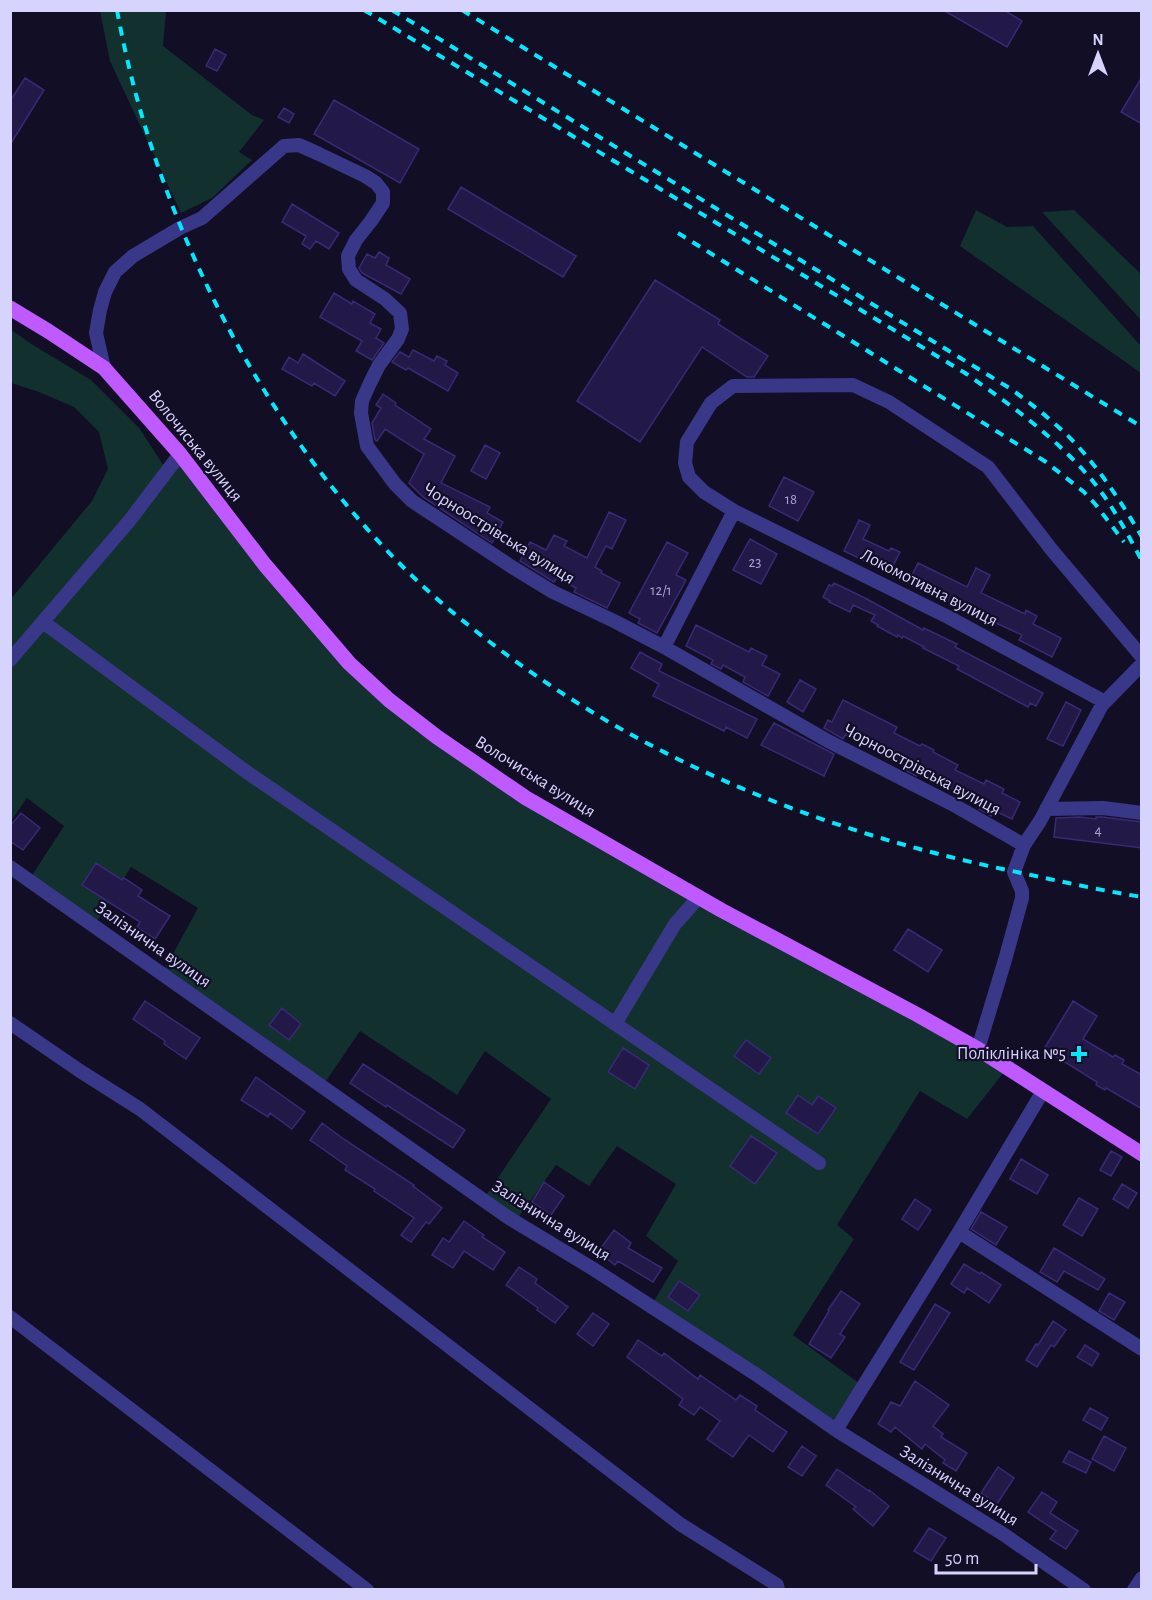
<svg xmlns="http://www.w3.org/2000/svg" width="1152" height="1600" font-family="'Alegreya Sans',sans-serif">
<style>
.green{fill:#11302e}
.building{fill:#221948;stroke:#382a75;stroke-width:1.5}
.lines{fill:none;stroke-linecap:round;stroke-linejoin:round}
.minor{stroke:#393787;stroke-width:14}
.major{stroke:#be5aff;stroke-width:15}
.rail{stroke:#00e9fe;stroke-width:4;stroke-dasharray:9 8;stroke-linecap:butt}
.poi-dot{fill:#00e9fe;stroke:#120e26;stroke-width:2}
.labels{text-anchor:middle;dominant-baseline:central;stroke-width:4.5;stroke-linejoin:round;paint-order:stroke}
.number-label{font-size:15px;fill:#aaa4d1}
.street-label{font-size:18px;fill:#d7d3ff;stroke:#120e26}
.poi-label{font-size:18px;fill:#d7d3ff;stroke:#120e26;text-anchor:end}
</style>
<rect width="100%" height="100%" fill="#120e26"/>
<path class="green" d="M100,11H166L163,46L252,115L264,120L239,152L252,160L212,198L181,213L110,61Z
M976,210L1007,227L1033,226L1141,346V373L960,246Z
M1074,210L1141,274V320L1042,212Z
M10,329L33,345L91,380L140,429L167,471L180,454L349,663L526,798L1008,1067L967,1119L920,1091L837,1225L854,1239L793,1335L863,1386L836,1430L651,1306L678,1261L646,1236L676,1184L617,1146L589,1186L556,1165L515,1222L483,1200L551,1099L485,1051L457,1095L360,1031L322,1087L162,974L198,908L131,867L94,926L29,880L64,826L27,798L11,821V599L92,501L108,469L99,432L74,407L39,392L11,383Z"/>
<path class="building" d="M943,10H1004L1022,21L1007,47Z
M215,49L226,55L217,71L206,66Z
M1142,77V124L1121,112Z
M25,78L44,90L10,145V101Z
M334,100L419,149L400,183L314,134Z
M284,108L294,114L289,123L278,117Z
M461,187L576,256L563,277L448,209Z
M292,204L339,233L329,249L316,241L310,249L302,244L306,236L282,222Z
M379,252L389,258L386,265L410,279L401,294L362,273L359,268L367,254L375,258Z
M655,280L720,320L718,324L768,356L754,377H747L702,347L640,442L577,401Z
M334,293L352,304L353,301L375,314L370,323L381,329L376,338L384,343L372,360L356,351L362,341L320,317Z
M413,350L434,361L437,356L447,361L445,365L458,373L448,391L408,368L406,370L392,362L400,352L409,357Z
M303,354L345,381L335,396L314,383L312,386L282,369L289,357L298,363Z
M383,394L396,403L395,405L431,429L424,439L455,456L441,483L490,507L487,513L503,522L492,543L423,497L409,483L424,454L385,429L377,441L375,440L372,423L381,408L376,405Z
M485,445L500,453L486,479L471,471Z
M784,477L814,492L798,521L769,506Z
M609,512L626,520L612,549L606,546L595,567L602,571L601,573L620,583L607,608L574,592L576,588L557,578L554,582L520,561L530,542L546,550L554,535L567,541L564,546L587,558Z
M859,520L870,525L863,539L889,551L891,548L900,552L893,566L886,563L883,570L844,551Z
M750,539L777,554L761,584L733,570Z
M667,542L688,553L676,575L686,580L657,633L638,623L640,619L629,613Z
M918,563L967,587L976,568L990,575L981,593L1025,614L1026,610L1037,616L1033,624L1061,638L1052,657L1019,640L1022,635L908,583Z
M834,583L865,598L923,630L924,628L957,644L955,647L1043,693L1036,706L1030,703L1028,707L957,669L959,666L923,648L924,647L903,636L902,638L898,635L897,637L877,626L878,625L871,621L875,615L853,605L850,612L829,602L830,601L823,597L829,585L832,586Z
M696,625L749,652L751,648L767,656L762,665L780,674L768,696L743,682L745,677L723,665L721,669L711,664L713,660L686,646Z
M640,652L662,664L659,671L757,719L747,738L726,727L724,731L653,696L659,684L631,668Z
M800,680L816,689L803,712L787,702Z
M843,700L897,727L894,733L920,746L922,744L934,750L933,752L958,765L955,770L984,784L986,780L1004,789L1002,793L1020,802L1012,819L993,810L991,816L979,809L982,804L918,771L916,776L907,771L910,765L846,734L843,739L824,728L828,720L832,722Z
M1066,702L1081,710L1063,746L1047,739Z
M774,723L834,754L824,776L761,745Z
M21,813L40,828L23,850L10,841V826Z
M1080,817L1096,819V817H1102L1142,822V848L1054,837L1056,818Z
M96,863L122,880L124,878L142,890L138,896L170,916L155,939L137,927L140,922L82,885Z
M908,929L942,950L928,972L894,950Z
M145,1001L200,1038L186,1059L164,1044L165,1041L133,1019Z
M1073,1001L1097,1016L1083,1039L1113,1057L1115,1055L1124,1060L1122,1064L1142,1075V1109L1106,1088L1105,1090L1096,1085L1097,1082L1044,1049Z
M282,1008L301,1024L289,1040L269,1025Z
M746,1040L771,1058L759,1074L734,1056Z
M623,1048L649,1065L635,1089L608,1072Z
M363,1064L465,1130L453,1148L387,1105L386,1107L350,1083Z
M256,1077L305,1112L292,1129L270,1113L268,1117L241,1100Z
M798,1095L812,1105L818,1096L836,1108L818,1134L786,1113Z
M322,1123L345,1140L414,1185L413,1186L442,1208L429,1224L426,1222L411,1242L401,1235L414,1218L374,1191L375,1189L345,1170L347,1166L310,1140Z
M751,1136L777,1153L755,1184L730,1166Z
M1111,1151L1122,1157L1111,1176L1100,1170Z
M1021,1159L1048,1175L1037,1194L1010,1179Z
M544,1182L564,1196L551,1215L532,1202Z
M1122,1184L1137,1193L1128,1208L1113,1199Z
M1079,1198L1098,1209L1082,1236L1063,1225Z
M915,1199L931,1210L918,1230L902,1219Z
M981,1212L1007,1227L996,1245L971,1229Z
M464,1221L484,1235L482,1237L505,1252L493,1270L464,1251L453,1268L432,1255L443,1238L449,1242Z
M614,1230L631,1243L628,1248L662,1268L653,1282L618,1261L615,1265L598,1252Z
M1054,1248L1105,1279L1098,1290L1064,1271L1057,1282L1040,1272Z
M964,1264L980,1274L981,1272L1001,1285L989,1303L967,1288L964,1293L951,1284Z
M519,1267L537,1279L535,1283L568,1307L555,1323L537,1310L538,1308L506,1285Z
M679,1281L700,1295L688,1311L668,1297Z
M841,1291L860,1304L840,1334L845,1337L831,1358L809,1344L829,1311L828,1310Z
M1109,1293L1125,1302L1114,1320L1099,1311Z
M935,1304L950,1313L914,1370L900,1362Z
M593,1313L609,1324L593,1346L577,1334Z
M1053,1321L1066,1330L1054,1347L1051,1345L1037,1367L1026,1360L1036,1344L1038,1345Z
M638,1340L662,1356L664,1353L698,1379L700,1375L736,1400L740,1395L757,1406L755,1410L787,1432L773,1452L749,1435L733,1457L707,1439L720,1421L700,1407L694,1415L679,1405L683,1399L627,1357Z
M1085,1345L1099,1354L1092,1366L1077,1357Z
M915,1381L949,1405L933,1426L943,1434L941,1437L967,1453L956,1471L943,1463L945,1460L925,1444L922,1449L895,1427L891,1432L878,1424L891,1402L900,1406Z
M1090,1408L1108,1418L1101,1430L1083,1420Z
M1104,1436L1126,1448L1114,1471L1092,1459Z
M802,1446L816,1456L802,1476L788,1467Z
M1069,1451L1091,1462L1086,1473L1063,1462Z
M998,1467L1014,1478L997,1504L981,1493Z
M837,1469L869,1491V1490L889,1506L873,1526L853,1509L856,1507L826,1485Z
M1042,1492L1057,1502L1050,1513L1078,1531L1066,1549L1050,1539L1056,1531L1028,1512Z
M929,1528L946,1538L931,1561L914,1551Z"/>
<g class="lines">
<path class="minor" d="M104,368L96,333L100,310L105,292L115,272L133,256L180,228L202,218L284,146L299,145L319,154L365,176L376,183L383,192V203L371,221L356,240L348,256L349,269L356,280L385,299L400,313L402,329L398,339L379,365L370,383L362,401L361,413L367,446L395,484L412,501L512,567L553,592L614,621L664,647L828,741L952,804L1024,845
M43,622L248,773L819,1163
M664,647L734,511
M10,660L130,520L180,454
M1105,702L948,617L734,511L704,492L689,477L685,463L687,442L711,403L733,386L853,385L889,402L988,467L1051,549L1142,657
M1046,809L1103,808L1142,813
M10,867L509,1218L595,1270L754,1373L836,1430L1003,1534L1084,1590
M10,1023L80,1071L140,1109L680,1524L777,1585L778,1590
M615,1024L675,924L699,897
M978,1049L1005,960L1022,898V891L1014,872L1024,845L1040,821L1102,705L1142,664
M959,1232L1142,1349
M10,1317L367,1590
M836,1430L959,1232L1043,1091
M1134,1590L1142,1578"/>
<path class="major" d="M10,308L48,331L104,368L180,454L265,565L349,663L389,700L437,737L526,798L721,910L916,1014L978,1049L1142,1154"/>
<path class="rail" d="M117,10C139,131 182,246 242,353C287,432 340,504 404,568C434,598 466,624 499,649C653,765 825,832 1012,871C1055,880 1098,890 1142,897
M364,10L965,373C1011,405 1055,437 1091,479C1112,504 1127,533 1142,561
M392,10L1011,389C1030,403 1048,417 1065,433C1096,463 1120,500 1142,537
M462,10L1142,427
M678,233L1046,462L1084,492L1096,505L1124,542"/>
</g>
<path class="poi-dot" d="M1076 1045h6v6h6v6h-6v6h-6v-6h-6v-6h6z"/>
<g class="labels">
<g class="number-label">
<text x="791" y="499">18</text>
<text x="755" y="562">23</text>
<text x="661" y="590">12/1</text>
<text x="1098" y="830">4</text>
</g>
<g class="street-label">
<text transform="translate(195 446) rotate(51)">Волочиська вулиця</text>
<text transform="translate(499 534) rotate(32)">Чорноострівська вулиця</text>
<text transform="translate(929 588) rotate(27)">Локомотивна вулиця</text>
<text transform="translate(922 770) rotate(28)">Чорноострівська вулиця</text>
<text transform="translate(535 777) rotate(32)">Волочиська вулиця</text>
<text transform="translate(153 945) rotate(35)">Залізнична вулиця</text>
<text transform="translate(551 1221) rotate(32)">Залізнична вулиця</text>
<text transform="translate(959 1486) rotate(32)">Залізнична вулиця</text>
</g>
<g class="poi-label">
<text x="1066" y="1054">Поліклініка №5</text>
</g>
</g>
<rect width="1152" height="1600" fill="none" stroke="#d7d3ff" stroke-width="24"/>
<g transform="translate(1098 54)" stroke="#120e26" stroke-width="4.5" paint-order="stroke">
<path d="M0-4.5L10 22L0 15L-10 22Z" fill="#d7d3ff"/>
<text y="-9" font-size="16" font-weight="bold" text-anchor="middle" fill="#d7d3ff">N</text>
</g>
<path d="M936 1564v9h100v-9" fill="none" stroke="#d7d3ff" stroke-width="3"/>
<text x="945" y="1564" font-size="18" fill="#d7d3ff" stroke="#120e26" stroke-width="4.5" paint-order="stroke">50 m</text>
</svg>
